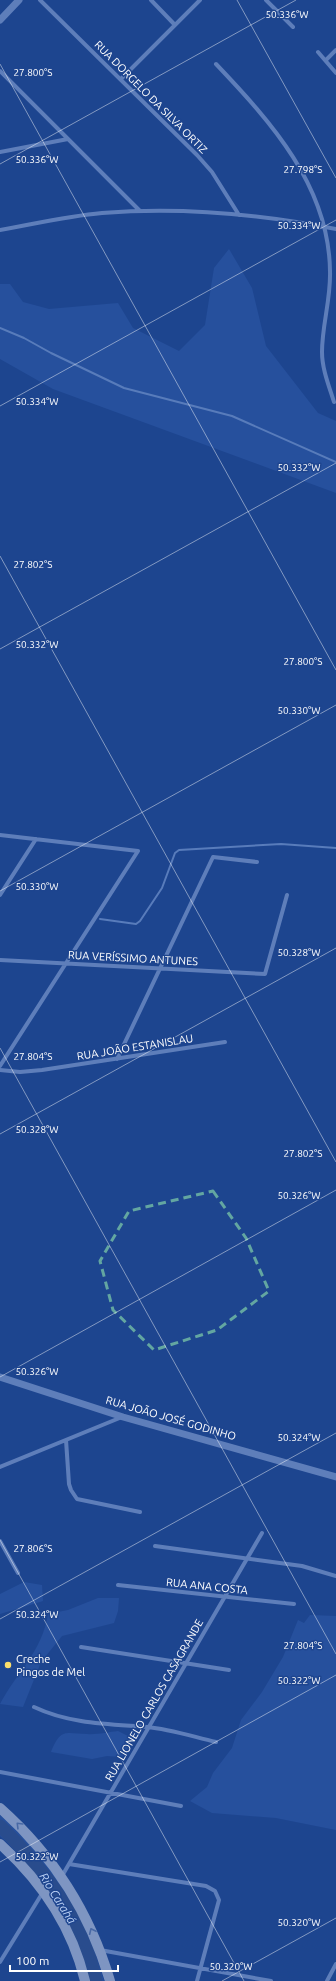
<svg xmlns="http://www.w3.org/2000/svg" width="336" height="1981" font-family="Ubuntu,sans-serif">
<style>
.green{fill:#315ead}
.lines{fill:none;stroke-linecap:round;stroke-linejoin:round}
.stream{stroke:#a0beef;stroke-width:2}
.river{stroke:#38558b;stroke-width:13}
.minor{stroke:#adc4ed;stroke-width:4}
.tertiary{stroke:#adc4ed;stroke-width:7}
.primary{stroke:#f3f7ff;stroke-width:10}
.oneway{stroke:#7e95c1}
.marked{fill:none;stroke:#63a6a1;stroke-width:3;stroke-dasharray:8 5;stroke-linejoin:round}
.ticks{fill:none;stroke:#fff;stroke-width:1;stroke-opacity:0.45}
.poi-dot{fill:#fcdf6c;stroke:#1e458f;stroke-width:1.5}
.labels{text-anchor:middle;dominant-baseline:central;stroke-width:3;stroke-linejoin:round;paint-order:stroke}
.street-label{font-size:11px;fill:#fff;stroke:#1e458f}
.poi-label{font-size:11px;fill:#fff;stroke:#1e458f;text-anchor:start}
.water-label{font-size:12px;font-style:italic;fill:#b9cff4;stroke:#1e458f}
.ticks-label{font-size:10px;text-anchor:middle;fill:#fff;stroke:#1e458f;stroke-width:3;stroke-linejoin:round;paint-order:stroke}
</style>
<rect width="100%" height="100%" fill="#1e458f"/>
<path class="green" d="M229,249L252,288L266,346L318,413L336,421V493L53,389L0,359V284H10L23,302L49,309L118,303L133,328L179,351L205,325L214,268Z
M24,1582L42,1585L43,1601L0,1614V1594Z
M98,1598H119L118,1611L114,1623L62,1636L41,1662L23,1707L0,1704C17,1672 42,1652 48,1614L68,1610Z
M310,1615L336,1616V1830L276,1818L212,1813L190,1801L207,1787L213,1773L232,1748L241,1720L262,1692L283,1657L298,1620L304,1623Z
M118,1731L134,1739L122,1757L107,1756L92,1759L51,1752C61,1727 66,1734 87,1734C96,1735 109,1732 118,1731Z
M0,1815C52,1862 85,1914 104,1981H91C77,1924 43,1875 0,1836Z"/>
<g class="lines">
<path class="stream" d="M0,328L24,338L51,353L124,388L232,416L336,462
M100,919L136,924L140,921L162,888L175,853L179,850L281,844L336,848"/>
<path class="river" d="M0,1826C44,1868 83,1921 96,1981"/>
<path class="minor" d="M40,0L197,155L212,172L239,215
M151,0L175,25
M266,0L293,27
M318,52L336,73
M326,60L336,50
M216,64C271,122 329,186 330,271C331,299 322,325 322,352C322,369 329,386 334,402
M0,71L140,211
M121,79L200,0
M0,152L68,139
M0,230C34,224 68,216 102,213C180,207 260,214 336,229
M0,835L138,851L0,1066
M0,895L36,839
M0,960L265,974L287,895
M117,1059L213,857L257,862
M0,1070L20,1072L42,1070L225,1042
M66,1440L69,1484L71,1490L77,1499L140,1512
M0,1467L122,1417
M0,1541L18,1573
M155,1546L302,1566L336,1576
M118,1585L294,1604
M81,1647L229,1670
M34,1707C70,1724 108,1724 147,1727C170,1729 194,1737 216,1742
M0,1772L181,1806
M69,1864L206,1886L215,1891L219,1900L197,1981
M62,1876L262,1533
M100,1950L271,1981
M0,1962L43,1892
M327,1981L336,1964"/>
<path class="tertiary" d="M0,20L19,0
M0,1377L123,1417L336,1477"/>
<path class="primary" d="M0,1808C53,1855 90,1913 110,1981
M0,1844C41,1881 72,1927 85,1981"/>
</g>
<defs><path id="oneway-chevron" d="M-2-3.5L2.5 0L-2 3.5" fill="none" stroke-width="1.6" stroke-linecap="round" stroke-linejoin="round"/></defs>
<g class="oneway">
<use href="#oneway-chevron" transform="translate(19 1825) rotate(-135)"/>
<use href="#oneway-chevron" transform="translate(92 1931) rotate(-115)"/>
</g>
<path d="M0 0H336V1981H0ZM213,1191L246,1238L269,1291L217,1330L154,1350L113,1310L100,1261L129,1211Z" fill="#1e458f" fill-opacity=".55" fill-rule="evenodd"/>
<path class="marked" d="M213,1191L246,1238L269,1291L217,1330L154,1350L113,1310L100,1261L129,1211Z"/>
<path class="ticks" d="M237,0L336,178M0,64L336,670M0,164L296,0M0,406L336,220M0,556L336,1162M0,649L336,463M0,891L336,705M0,1048L336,1654M0,1134L336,948M0,1377L336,1190M0,1540L244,1981M0,1619L336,1433M0,1862L336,1675M222,1981L336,1918"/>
<circle class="poi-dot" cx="8" cy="1665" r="4"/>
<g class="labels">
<g class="street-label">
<text transform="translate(151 97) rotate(45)">RUA DORGELO DA SILVA ORTIZ</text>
<text transform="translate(133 958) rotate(3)">RUA VERÍSSIMO ANTUNES</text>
<text transform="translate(135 1047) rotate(-9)">RUA JOÃO ESTANISLAU</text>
<text transform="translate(171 1418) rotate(16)">RUA JOÃO JOSÉ GODINHO</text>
<text transform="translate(207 1586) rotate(6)">RUA ANA COSTA</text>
<text transform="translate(154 1700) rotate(-60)">RUA LIONELO CARLOS CASAGRANDE</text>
</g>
<g class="poi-label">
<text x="16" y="1659">Creche<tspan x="16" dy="13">Pingos de Mel</tspan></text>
</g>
<g class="water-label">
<text transform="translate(58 1898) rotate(58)">Rio Carahá</text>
</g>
</g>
<g class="ticks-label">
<text x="287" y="18">50.336°W</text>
<text x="33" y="76">27.800°S</text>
<text x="37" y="163">50.336°W</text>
<text x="303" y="173">27.798°S</text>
<text x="299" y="229">50.334°W</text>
<text x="37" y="405">50.334°W</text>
<text x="299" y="471">50.332°W</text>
<text x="33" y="568">27.802°S</text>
<text x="37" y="648">50.332°W</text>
<text x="303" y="665">27.800°S</text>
<text x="299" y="714">50.330°W</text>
<text x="37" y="890">50.330°W</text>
<text x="299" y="956">50.328°W</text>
<text x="33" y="1060">27.804°S</text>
<text x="37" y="1133">50.328°W</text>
<text x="303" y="1157">27.802°S</text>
<text x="299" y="1199">50.326°W</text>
<text x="37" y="1375">50.326°W</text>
<text x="299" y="1441">50.324°W</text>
<text x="33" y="1552">27.806°S</text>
<text x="37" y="1618">50.324°W</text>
<text x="303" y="1649">27.804°S</text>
<text x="299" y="1684">50.322°W</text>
<text x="37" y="1860">50.322°W</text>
<text x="299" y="1926">50.320°W</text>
<text x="231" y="1970">50.320°W</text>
</g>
<path d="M10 1965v6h108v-6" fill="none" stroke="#ffffff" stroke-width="2"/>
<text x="16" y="1965" font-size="12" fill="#ffffff" stroke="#1e458f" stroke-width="3" paint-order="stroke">100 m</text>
</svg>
